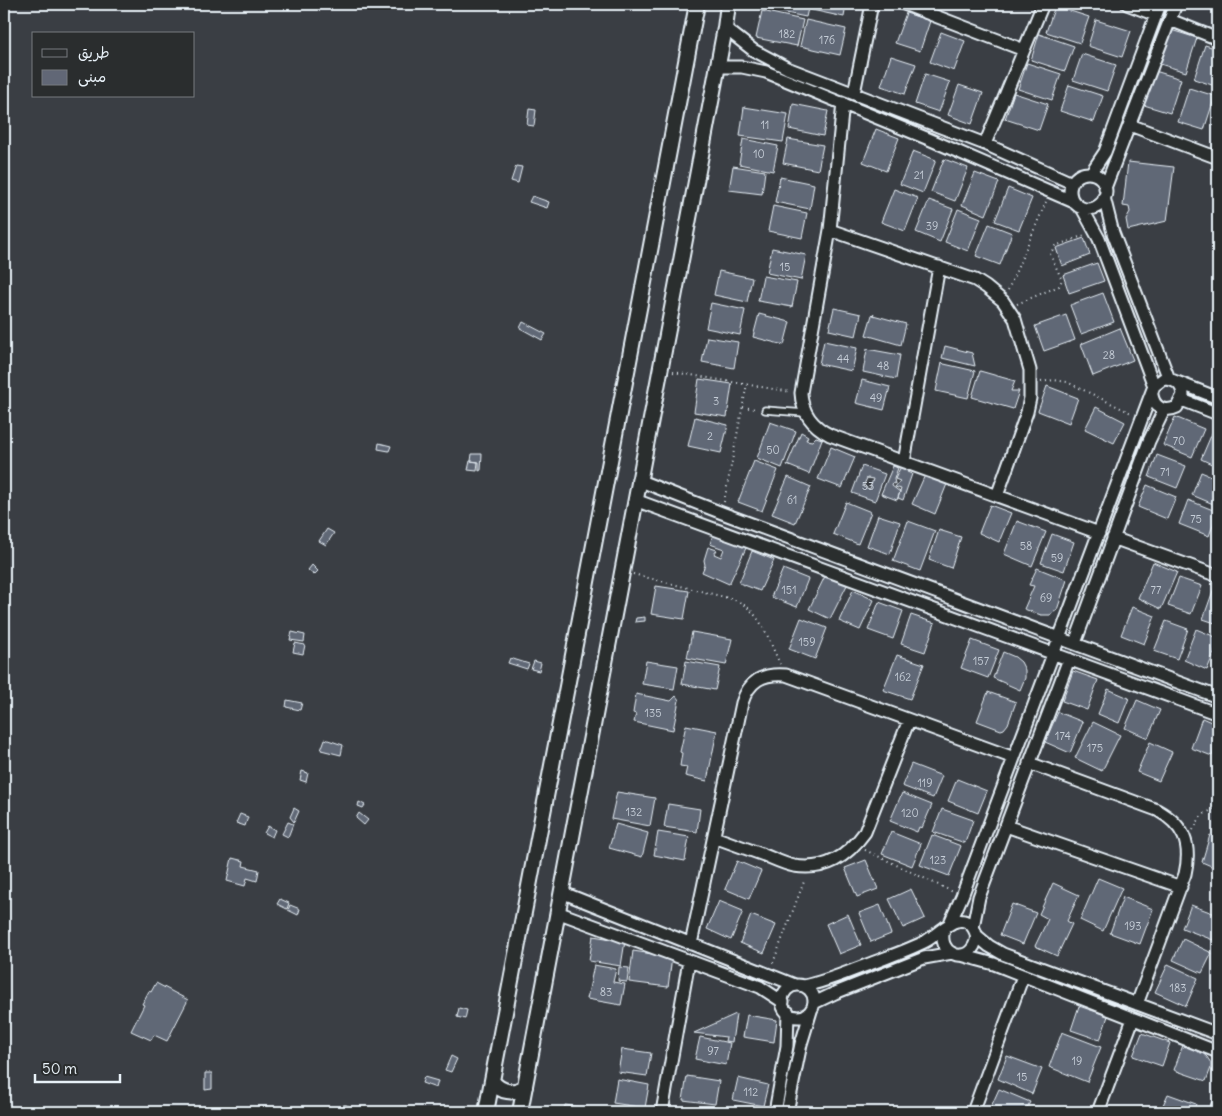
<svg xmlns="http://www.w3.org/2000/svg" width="1222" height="1116" font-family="Delius,'Playpen Sans Arabic',sans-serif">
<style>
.building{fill:#616776;stroke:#e8f1f8;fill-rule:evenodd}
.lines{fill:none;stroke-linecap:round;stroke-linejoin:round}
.service-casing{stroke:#e8f1f8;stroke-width:9}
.minor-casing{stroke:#e8f1f8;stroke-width:15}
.tertiary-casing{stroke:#e8f1f8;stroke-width:18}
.path{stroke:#e8f1f8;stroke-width:2;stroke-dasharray:1 4;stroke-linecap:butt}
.service{stroke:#2a2d2e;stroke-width:5.5}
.minor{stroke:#2a2d2e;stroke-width:11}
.tertiary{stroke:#2a2d2e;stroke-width:14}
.labels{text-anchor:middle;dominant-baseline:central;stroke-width:5;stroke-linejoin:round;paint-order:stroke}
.number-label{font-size:11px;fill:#c6ced8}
</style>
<rect width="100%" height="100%" fill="#3a3e44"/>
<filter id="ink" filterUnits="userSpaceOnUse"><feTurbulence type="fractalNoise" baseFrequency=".02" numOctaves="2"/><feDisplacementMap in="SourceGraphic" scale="10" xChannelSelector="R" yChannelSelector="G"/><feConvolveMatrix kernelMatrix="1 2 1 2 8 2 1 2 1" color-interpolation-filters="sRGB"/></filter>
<g filter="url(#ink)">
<path class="building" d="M767,4H809L806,17L766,9Z
M814,4H846L844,17L812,10Z
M1055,6L1089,17L1080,43L1046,32Z
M762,11L803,20L797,46L756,38Z
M906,13L930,21L920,51L895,43Z
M806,20L846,29L840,55L800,46Z
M1096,20L1131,31L1122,57L1088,46Z
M1171,30L1197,38L1186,72L1160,64Z
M941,32L965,41L954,71L930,62Z
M1039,34L1074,46L1065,71L1031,60Z
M1205,45L1218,49V87L1194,79Z
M1082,54L1116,65L1107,91L1073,80Z
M891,56L916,64L905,94L881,86Z
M1027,63L1061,74L1052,100L1018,89Z
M1155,71L1181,79L1170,113L1144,105Z
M925,74L950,82L939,112L915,104Z
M959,85L983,93L972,124L948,115Z
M1069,85L1103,96L1094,122L1060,111Z
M1189,88L1215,96L1204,130L1178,122Z
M1014,93L1048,104L1039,130L1005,119Z
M793,104L828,111L823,136L789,129Z
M744,107L788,114L783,142L740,136Z
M529,109L536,110L534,126L527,125Z
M876,129L899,138L886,171L863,162Z
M743,139L778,146L773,171L739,164Z
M788,139L823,145L818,170L783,163Z
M913,151L936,160L923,193L900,184Z
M944,159L968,168L955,201L931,192Z
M1128,162L1174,167L1167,221L1128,230L1126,219L1130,212L1129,207L1123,206Z
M516,166L522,167L518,183L511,181Z
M733,166L765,171L762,194L729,190Z
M975,173L999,182L986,215L962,205Z
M780,177L814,184L810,209L775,202Z
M1008,188L1032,198L1019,230L995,221Z
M894,189L918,198L905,231L881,222Z
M532,196L549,202L547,208L529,202Z
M929,200L953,209L940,242L916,232Z
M773,206L807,213L802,238L768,231Z
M958,209L981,218L968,251L945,242Z
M989,224L1012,233L1000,265L976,256Z
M1084,238L1090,255L1062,266L1056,248Z
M772,248L806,255L801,280L767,273Z
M1097,263L1104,281L1069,293L1063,275Z
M719,271L752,278L747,302L714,295Z
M763,276L797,282L792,307L758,301Z
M1103,293L1114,322L1081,334L1070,305Z
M711,303L745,310L740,335L706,328Z
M834,308L861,314L856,336L829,330Z
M874,313L873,315L906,324L901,345L866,335L872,315Z
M759,314L790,322L784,345L753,337Z
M1066,315L1075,340L1044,351L1035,326Z
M523,322L546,334L542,340L520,328Z
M1120,328L1133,360L1093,376L1081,344Z
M707,337L738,342L734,368L702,362Z
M824,341L857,348L852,371L819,364Z
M945,346L972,353L975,366L942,358Z
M867,349L900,355L896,379L863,372Z
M942,362L944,364L975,371L968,398L936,391Z
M980,371L1015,381L1011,391H1019L1013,409L972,397Z
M699,379L732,384L727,417L694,412Z
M862,380L890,387L884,410L856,403Z
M1047,386L1078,398L1069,423L1038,411Z
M1096,407L1125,422L1114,443L1085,429Z
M695,417L728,425L721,453L688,446Z
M1175,417L1204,429L1192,457L1163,445Z
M770,422L796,431L782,468L757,458Z
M1216,424L1218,425V467L1201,459Z
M801,432L808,436L806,440L812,441L816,437L822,439L809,474L787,465Z
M379,443L391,446L389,451L378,449Z
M831,447L855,457L842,488L818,479Z
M472,454H482L481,470L479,471V462L471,461Z
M1157,455L1186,466L1177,488L1149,477Z
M470,461L478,462L477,471L468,470Z
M754,461L778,470L762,511L738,502Z
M862,466L885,474L875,501L852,493ZM867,478L873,479L870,489L863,487Z
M893,466L898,468L894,479L895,484L893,483L892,486L900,492L897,500L881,494Z
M901,466L909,469L907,472L912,474L903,500L898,498L901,489L895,487L900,481L895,479Z
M1201,472L1218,479V506L1192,495Z
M925,475L947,484L935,514L912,504Z
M788,477L811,487L795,523L772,514Z
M1147,485L1176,497L1167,519L1138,507Z
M1188,500L1218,512L1209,536L1179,524Z
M846,502L871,512L858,544L833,534Z
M990,505L1011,513L999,542L979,533Z
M878,515L900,522L890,554L867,546Z
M908,521L935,531L920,571L893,561Z
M1017,521L1046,532L1032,566L1004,554Z
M327,529L334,533L326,545L319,541Z
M939,530L961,537L951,568L929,560Z
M714,531L736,539L739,545L746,548L729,584L702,572L705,565L704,560L708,547L717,550L714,554L721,557L724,549L710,544Z
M1052,534L1074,542L1064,571L1041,563Z
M752,551L774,560L760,591L739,583Z
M1153,562L1177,572L1161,609L1138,598Z
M312,565L318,571L314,575L308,570Z
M1037,568L1067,580L1057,610L1050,615H1041L1024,609L1034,586L1029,585Z
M783,569L808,579L797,607L771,597Z
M827,572L848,583L830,619L809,609Z
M1179,578L1202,586L1191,614L1168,606Z
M656,586L689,591L684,619L651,614Z
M1214,588L1218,589V624L1203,619Z
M853,590L874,600L860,630L839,621Z
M879,602L903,611L893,639L868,630Z
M1132,607L1155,616L1144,644L1121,635Z
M911,615L935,623L925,652L901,644Z
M645,617V621L635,622L636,618Z
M801,618L827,628L815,659L789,649Z
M1166,621L1188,629L1177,659L1154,651Z
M1196,629L1218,638V643L1207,670L1184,660Z
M292,632L305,635L304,642L290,640Z
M692,632L732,639L726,665L687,658Z
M972,640L999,650L988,678L961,668Z
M295,643L305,645L303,654L293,652Z
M1003,652L1015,657L1021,662L1025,670V678L1020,690L993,678Z
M897,655L924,664L910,699L883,690Z
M510,658L529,664L527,669L508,663Z
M534,661L541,663L539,671L531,669Z
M646,661L678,666L674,689L642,684Z
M686,661L720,667L715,690L682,684Z
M1073,671L1098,680L1087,710L1062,701Z
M1108,689L1129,698L1119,723L1098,714Z
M988,692L1016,702L1008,724L1004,729L1001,730L977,721Z
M636,694L671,701L676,696L679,700L673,730L634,722L636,714L633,713Z
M287,700L302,703L300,710L286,707Z
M1137,700L1160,710L1148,738L1125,728Z
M1058,712L1083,722L1070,753L1045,742Z
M1202,718L1218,725V739L1212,756L1191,748Z
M1093,722L1120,735L1102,771L1075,758Z
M686,725L717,731L707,781L685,776L687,767L680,766L682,753L680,752Z
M325,739L343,745L341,755L321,750Z
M1150,742L1172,752L1159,781L1137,772Z
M911,764L942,776L933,798L902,786Z
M302,771L308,773L306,782L300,780Z
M957,779L987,791L978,813L948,801Z
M617,792L655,798L650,826L611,819Z
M902,793L932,805L922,828L919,827L917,832L890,821Z
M359,802L365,805L363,808L358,806Z
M668,804L700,809L697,832L664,827Z
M294,808L299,811L294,822L290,817Z
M942,809L973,820L965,843L933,832Z
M359,813L368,820L364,825L356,818Z
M240,814L248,817L245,826L236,823Z
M288,822L293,824L288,837L282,834Z
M616,824L648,833L642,857L609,848Z
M268,826L275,830L272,837L264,833Z
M658,832L689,837L685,861L654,855Z
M891,832L921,844L912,866L882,854Z
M932,835L961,846L949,876L920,865Z
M1210,835L1218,837V869L1202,862Z
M232,858L244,861L243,866L259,870L257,881L247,878L245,886L227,881Z
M866,860L878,889L857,897L845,868Z
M737,861L761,871L749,899L725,889Z
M1098,878L1122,888L1103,931L1080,920Z
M1053,883L1079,895L1067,921L1072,924L1057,956L1035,946L1048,919L1039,914Z
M911,889L925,918L903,928L889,899Z
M1123,897L1153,909L1140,944L1110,933Z
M280,899L289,903L287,909L277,904Z
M719,901L743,911L731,940L707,929Z
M1012,904L1036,913L1023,944L1000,935Z
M290,905L300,909L298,915L288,910Z
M880,905L891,934L871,942L859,913Z
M1191,905L1218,915V927L1213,940L1182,928Z
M848,914L861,945L839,954L826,924Z
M751,915L776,925L764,953L740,943Z
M593,936L625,941L621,966L589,961Z
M1183,939L1212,953L1202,973L1173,960Z
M633,951L672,957L668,987L629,982Z
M1168,964L1198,978L1186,1006L1155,992Z
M594,965L616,969L613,982L625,984L621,1005L587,999Z
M619,967L629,968L627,982L618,981Z
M156,983L188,1000L167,1041L154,1035L151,1040L131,1031L144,1005L142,1004L149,991L151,992Z
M1079,1006L1108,1016L1100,1040L1071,1030Z
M459,1008L467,1010L465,1019L457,1017Z
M736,1014L732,1042L725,1041L726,1037L694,1033Z
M747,1015L777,1020L774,1042L743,1037Z
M1062,1032L1101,1047L1087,1082L1049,1067Z
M1142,1033L1170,1043L1162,1066L1133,1056Z
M700,1037L730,1043L726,1065L695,1059Z
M1183,1045L1199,1050L1207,1057L1211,1063V1068L1206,1081L1174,1070Z
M622,1049L651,1053L647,1076L618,1072Z
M451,1056L457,1059L451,1072L445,1070Z
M1007,1056L1042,1069L1032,1094L998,1079Z
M205,1073H212V1089L205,1090Z
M687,1076L719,1081L715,1104L683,1100Z
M424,1077L438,1081L436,1088L422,1083Z
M738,1078L768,1085L763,1106L733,1100Z
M617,1079L649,1085L645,1108L613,1103Z
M999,1089L1030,1102L1025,1112H997L990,1109Z
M1168,1094L1196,1104L1193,1112H1184L1163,1105Z
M565,1105L599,1110V1112H564Z
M684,1109L697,1112H683Z"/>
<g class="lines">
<g class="service-casing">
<path id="service" d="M765,410L805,413
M345,1109L352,1112"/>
</g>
<g class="minor-casing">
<path id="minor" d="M904,4L1024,50
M1127,4L1156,15
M1170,20L1218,39
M725,28L753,50L787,68L985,144L1072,183
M716,67H742L766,72L931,140L1074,202
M854,93L872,4
M843,103L830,230L801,393C802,413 812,426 830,435L1099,533
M1130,125L1218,158
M985,144L1043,4
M1091,173L1105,152L1160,4
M1070 191a18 18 0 1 1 36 0a18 18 0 1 1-36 0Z
M1105,188L1176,4
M1104,197L1113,233L1169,379
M1082,208L1099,239L1154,386
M830,230L975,280L986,287L1003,301L1015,319L1030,370V398L1027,412L997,496
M1177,382L1218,398
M1182,400L1218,414
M904,462L939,267
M638,480L722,513L1218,697
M635,500L1218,714
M1113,538L1218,576
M1075,643L1149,441L1164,410
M1029,763L1157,810C1184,825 1192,844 1185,874L1137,1004
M1006,826L1181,887
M714,837C731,843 747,849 764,855C774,859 784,864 794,866C826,871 847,857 865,832L909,720
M561,892L795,985
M557,912L760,987L783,1002
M950,923L962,896L1154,386L1163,379C1174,379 1182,383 1183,395L1177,407C1165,413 1154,408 1152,395
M973,927L979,897L1069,659
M976,935L989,946L1003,954L1218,1034
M691,944L742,703C749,681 762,673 786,675L1014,758
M961,955L994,964L1218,1052
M782 1001a16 16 0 1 1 32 0a16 16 0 1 1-32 0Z
M804,986C828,981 850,971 872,963C890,956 909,950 926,941C935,936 949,922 957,921C971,918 981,934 974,946C963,965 937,952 944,930
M814,1003L835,993L924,958L952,953
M662,1112L689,961
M775,1112L787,1046L788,1012
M787,1112L801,1044L811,1011
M973,1112L1023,976
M1098,1112L1133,1019
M1215,1112L1218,1105"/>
</g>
<g class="tertiary-casing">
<path id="tertiary" d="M492,1081C501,1093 513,1094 525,1087
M486,1112L697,4
M520,1112L725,28L728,4"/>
</g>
<path class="path" d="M1008,290L1046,202
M1017,304L1059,286L1062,280L1050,254L1055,246L1085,235
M673,372L791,392
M1041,382L1054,380L1067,382L1131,413
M743,407L756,409
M724,502L747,384
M633,574L732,599C760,608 768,639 780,664
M1193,830L1202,815L1218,807
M865,850L953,892
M773,963L805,879"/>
<use href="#service" class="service"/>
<use href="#minor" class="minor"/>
<use href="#tertiary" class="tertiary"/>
</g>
</g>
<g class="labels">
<g class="number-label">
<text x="787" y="34">182</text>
<text x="827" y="40">176</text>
<text x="765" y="125">11</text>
<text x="759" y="154">10</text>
<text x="919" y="175">21</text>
<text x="932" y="226">39</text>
<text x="785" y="267">15</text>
<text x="1109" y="355">28</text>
<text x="843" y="359">44</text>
<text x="883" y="366">48</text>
<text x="876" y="398">49</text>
<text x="716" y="401">3</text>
<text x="710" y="436">2</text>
<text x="1179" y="441">70</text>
<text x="773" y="450">50</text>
<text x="1165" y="472">71</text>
<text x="868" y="486">53</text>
<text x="792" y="500">61</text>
<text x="1196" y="519">75</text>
<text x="1026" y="546">58</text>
<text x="1057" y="558">59</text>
<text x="789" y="590">151</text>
<text x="1156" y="590">77</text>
<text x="1046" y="598">69</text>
<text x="807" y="642">159</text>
<text x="981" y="661">157</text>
<text x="903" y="677">162</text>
<text x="653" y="713">135</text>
<text x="1063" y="736">174</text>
<text x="1095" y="748">175</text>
<text x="925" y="783">119</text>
<text x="634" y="812">132</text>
<text x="910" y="813">120</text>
<text x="938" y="860">123</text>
<text x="1133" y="926">193</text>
<text x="1178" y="988">183</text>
<text x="606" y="992">83</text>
<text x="713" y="1051">97</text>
<text x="1077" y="1061">19</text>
<text x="1022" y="1077">15</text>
<text x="751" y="1092">112</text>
</g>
</g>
<rect width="1222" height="1116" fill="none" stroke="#2a2d2e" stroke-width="20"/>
<rect x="10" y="10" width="1202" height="1096" fill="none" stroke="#e8f1f8" stroke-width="2" filter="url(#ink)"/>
<rect x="32" y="32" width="162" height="65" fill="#2a2d2e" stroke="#767b7f"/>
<rect x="42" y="49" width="25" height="8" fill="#2a2d2e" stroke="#767b7f"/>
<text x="78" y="58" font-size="15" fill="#e8f1f8">طريق</text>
<rect x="42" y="70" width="25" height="15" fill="#616776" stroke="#767b7f"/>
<text x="78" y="82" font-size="15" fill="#e8f1f8">مبنى</text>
<path d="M35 1074v8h85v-8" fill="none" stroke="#e8f1f8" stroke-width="2.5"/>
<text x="42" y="1074" font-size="15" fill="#e8f1f8" stroke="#2a2d2e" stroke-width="4" paint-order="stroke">50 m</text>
</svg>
